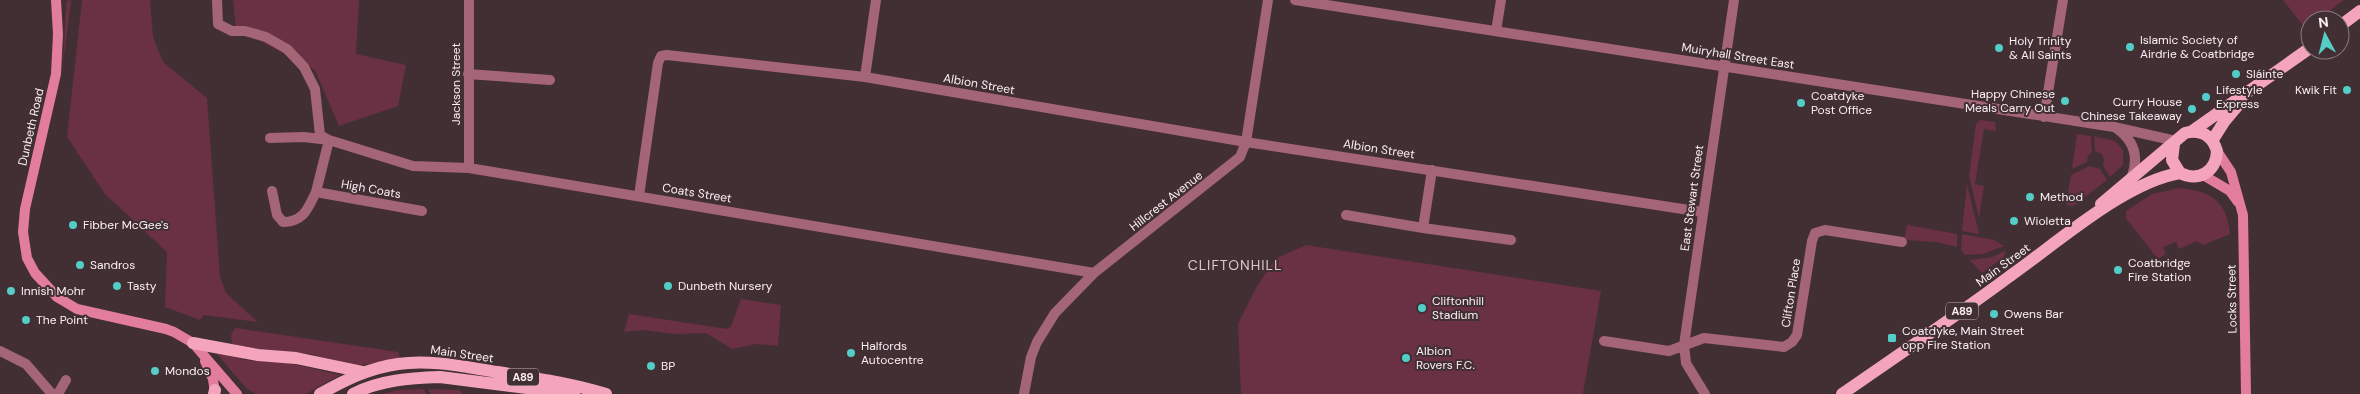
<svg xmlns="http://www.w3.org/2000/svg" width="2360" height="394" font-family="'DM Sans',sans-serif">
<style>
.green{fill:#6a3043}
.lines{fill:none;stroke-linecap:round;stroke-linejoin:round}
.street{stroke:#a46577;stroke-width:10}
.secondary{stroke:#e27d9c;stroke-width:10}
.primary{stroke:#f4a5bc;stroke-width:12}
.poi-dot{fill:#54cdc7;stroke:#412f34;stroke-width:2}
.labels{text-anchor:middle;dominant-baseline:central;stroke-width:4;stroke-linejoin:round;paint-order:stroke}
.shield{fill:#412f34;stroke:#c3b5b9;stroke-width:1}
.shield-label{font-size:11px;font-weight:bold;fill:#fbeff2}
.poi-label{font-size:12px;fill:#fbeff2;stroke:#412f34;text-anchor:start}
.street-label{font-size:12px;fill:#fbeff2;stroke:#412f34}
.neighbourhood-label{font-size:14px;letter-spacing:1px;fill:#dfc7cd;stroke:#412f34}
</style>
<rect width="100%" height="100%" fill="#412f34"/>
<path class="green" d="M67,0L71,1L63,64L66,8Z
M82,0H150L153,37L163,62L207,98L220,277L226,293L258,322L204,315L200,320L165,307L167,252L105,194L67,137Z
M233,0H359L356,54L406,65L398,106L339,126L315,70L236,28Z
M2283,0H2344L2317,20H2310V25L2306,29Z
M1980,120L1995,122L1996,131L1984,129L1975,184L1984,186L1979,218L1969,176L1976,124Z
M2077,134L2091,136L2092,152L2088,156L2087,162L2072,169Z
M2094,136L2115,141L2123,150V165L2110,177L2103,165L2104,160L2102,154L2095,151Z
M2089,166L2100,169L2107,180L2073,206L2066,205L2071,175Z
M1967,184L1979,234L1962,231Z
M2179,188C2211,191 2227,201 2230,234L2203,245L2197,241L2179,249L2176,242L2163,247L2166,254L2158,259L2126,218V211L2152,194Z
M1907,225L1957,234V247L1936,242L1904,240Z
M1962,234L1994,240L2004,246L1983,254L1965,255L1961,249Z
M1306,245L1601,291L1583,394H1241L1238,324L1256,288L1275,259Z
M2006,250L2004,257L1982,273L1970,260L1993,257Z
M741,299L781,305L778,346L756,344L732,349L706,333L675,334L642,330L624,332L629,314L727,329L731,326Z
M235,328L398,352L400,358L363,365H350L310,354L240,347L232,343L231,335Z
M218,352L246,360L290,363L340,375L306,394H256L247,389L217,354Z
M424,389L426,394H381L399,390Z
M428,389L459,390L462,392L461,394H430Z"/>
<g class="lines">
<path class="street" d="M217,0L218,24L232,31H245L266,37L287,49L304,67L315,89L320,135L329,140L413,166L469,168L1094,273
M1295,0L2114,127L2176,141
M1496,31L1501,0
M468,74L550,80
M865,77L876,0
M2044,117L2063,0
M2116,128C2134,140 2139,156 2132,176
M270,138L304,137L329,140L316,192
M469,168V0
M272,191L277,215L283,222C304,222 308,208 316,192L422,211
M639,196L658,63L661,56L667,55L865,77L1246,142L1702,212
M1346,215L1423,228L1432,170
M1423,228L1511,240
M1604,341L1669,351L1704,338L1784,347L1792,342L1797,335L1812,241L1815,233L1825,230L1902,242
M0,351L26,364L52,394
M58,394L66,380
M1024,394L1031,357L1037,342L1055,313L1094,273L1240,157L1246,142L1268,0
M1705,394L1686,363L1684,345L1734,0"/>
<path class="secondary" d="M56,0L58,34L56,74L25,209L23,232L27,258L35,273L57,297L77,309L166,329L174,332L193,343L237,394
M2217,151L2231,172L2243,215L2246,394
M2203,175L2230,191L2238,202
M205,361L213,379L215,394"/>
<path class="primary" d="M2340,26L2360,11
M2191,132L2310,48
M2212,141L2224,122L2240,103
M2101,204L2185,133C2201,129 2212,135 2217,151C2216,172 2199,182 2180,173L2172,160L2174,144
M193,343L258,355L296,358L363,372
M214,394L215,390
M320,394C345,380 369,368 398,364C430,359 465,367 497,372C534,378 570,383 606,394
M353,394C379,380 411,378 440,377L574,394
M1842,394C1898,355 1955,317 2010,276C2057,243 2125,182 2180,173"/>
</g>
<g class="poi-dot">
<circle cx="2130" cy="47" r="5"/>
<circle cx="1999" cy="48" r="5"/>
<circle cx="2236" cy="74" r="5"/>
<circle cx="2347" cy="90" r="5"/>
<circle cx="2206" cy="97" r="5"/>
<circle cx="2065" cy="101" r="5"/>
<circle cx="1801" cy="103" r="5"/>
<circle cx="2192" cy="109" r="5"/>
<circle cx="2030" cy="197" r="5"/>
<circle cx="2014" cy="221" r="5"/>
<circle cx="73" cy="225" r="5"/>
<circle cx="80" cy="265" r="5"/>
<circle cx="2118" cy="270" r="5"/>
<circle cx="117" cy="286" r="5"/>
<circle cx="668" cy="286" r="5"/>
<circle cx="11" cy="291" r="5"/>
<circle cx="1422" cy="308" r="5"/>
<circle cx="1994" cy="314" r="5"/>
<circle cx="26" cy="320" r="5"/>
<rect x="1887" y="333" width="10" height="10" rx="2.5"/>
<circle cx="851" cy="353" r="5"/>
<circle cx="1406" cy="358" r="5"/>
<circle cx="651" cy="366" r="5"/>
<circle cx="155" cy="371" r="5"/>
</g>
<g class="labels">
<g class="shield">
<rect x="1946" y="302.5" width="32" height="17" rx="4"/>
<rect x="507" y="368.5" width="32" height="17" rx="4"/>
</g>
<g class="shield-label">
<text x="1962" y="311">A89</text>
<text x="523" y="377">A89</text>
</g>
<g class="poi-label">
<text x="2140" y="40">Islamic Society of<tspan x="2140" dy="14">Airdrie &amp; Coatbridge</tspan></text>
<text x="2009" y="41">Holy Trinity<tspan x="2009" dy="14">&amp; All Saints</tspan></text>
<text x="2246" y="74">Sláinte</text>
<text x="2216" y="90">Lifestyle<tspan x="2216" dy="14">Express</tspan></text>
<text x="2337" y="90" text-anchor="end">Kwik Fit</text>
<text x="2055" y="94" text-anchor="end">Happy Chinese<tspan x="2055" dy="14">Meals Carry Out</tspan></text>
<text x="1811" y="96">Coatdyke<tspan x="1811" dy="14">Post Office</tspan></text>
<text x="2182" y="102" text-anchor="end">Curry House<tspan x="2182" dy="14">Chinese Takeaway</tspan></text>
<text x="2040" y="197">Method</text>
<text x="2024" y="221">Wioletta</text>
<text x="83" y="225">Fibber McGee's</text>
<text x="2128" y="263">Coatbridge<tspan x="2128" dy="14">Fire Station</tspan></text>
<text x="90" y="265">Sandros</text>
<text x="127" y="286">Tasty</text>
<text x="678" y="286">Dunbeth Nursery</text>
<text x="21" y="291">Innish Mohr</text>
<text x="1432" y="301">Cliftonhill<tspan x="1432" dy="14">Stadium</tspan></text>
<text x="2004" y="314">Owens Bar</text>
<text x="36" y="320">The Point</text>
<text x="1902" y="331">Coatdyke, Main Street<tspan x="1902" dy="14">opp Fire Station</tspan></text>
<text x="861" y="346">Halfords<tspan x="861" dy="14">Autocentre</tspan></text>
<text x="1416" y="351">Albion<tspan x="1416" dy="14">Rovers F.C.</tspan></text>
<text x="661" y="366">BP</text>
<text x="165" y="371">Mondos</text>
</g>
<g class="street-label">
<text transform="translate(1738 56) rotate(9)">Muiryhall Street East</text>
<text transform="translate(456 84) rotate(-90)">Jackson Street</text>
<text transform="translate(979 84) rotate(10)">Albion Street</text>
<text transform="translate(31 127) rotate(-77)">Dunbeth Road</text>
<text transform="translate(1379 149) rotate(9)">Albion Street</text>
<text transform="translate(371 189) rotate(10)">High Coats</text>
<text transform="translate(697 193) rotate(9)">Coats Street</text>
<text transform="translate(1692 198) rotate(-82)">East Stewart Street</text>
<text transform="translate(1166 201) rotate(-38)">Hillcrest Avenue</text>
<text transform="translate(2003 265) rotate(-36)">Main Street</text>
<text transform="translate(1791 293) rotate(-81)">Clifton Place</text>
<text transform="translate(2232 299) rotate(-91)">Locks Street</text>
<text transform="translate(462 354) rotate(8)">Main Street</text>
</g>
<g class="neighbourhood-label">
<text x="1235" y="265">CLIFTONHILL</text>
</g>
</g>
<g transform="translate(2325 35) rotate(353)"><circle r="24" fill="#412f34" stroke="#8b7c80"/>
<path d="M0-4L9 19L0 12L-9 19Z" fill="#54cdc7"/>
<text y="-8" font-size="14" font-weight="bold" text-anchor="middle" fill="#fbeff2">N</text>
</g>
</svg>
